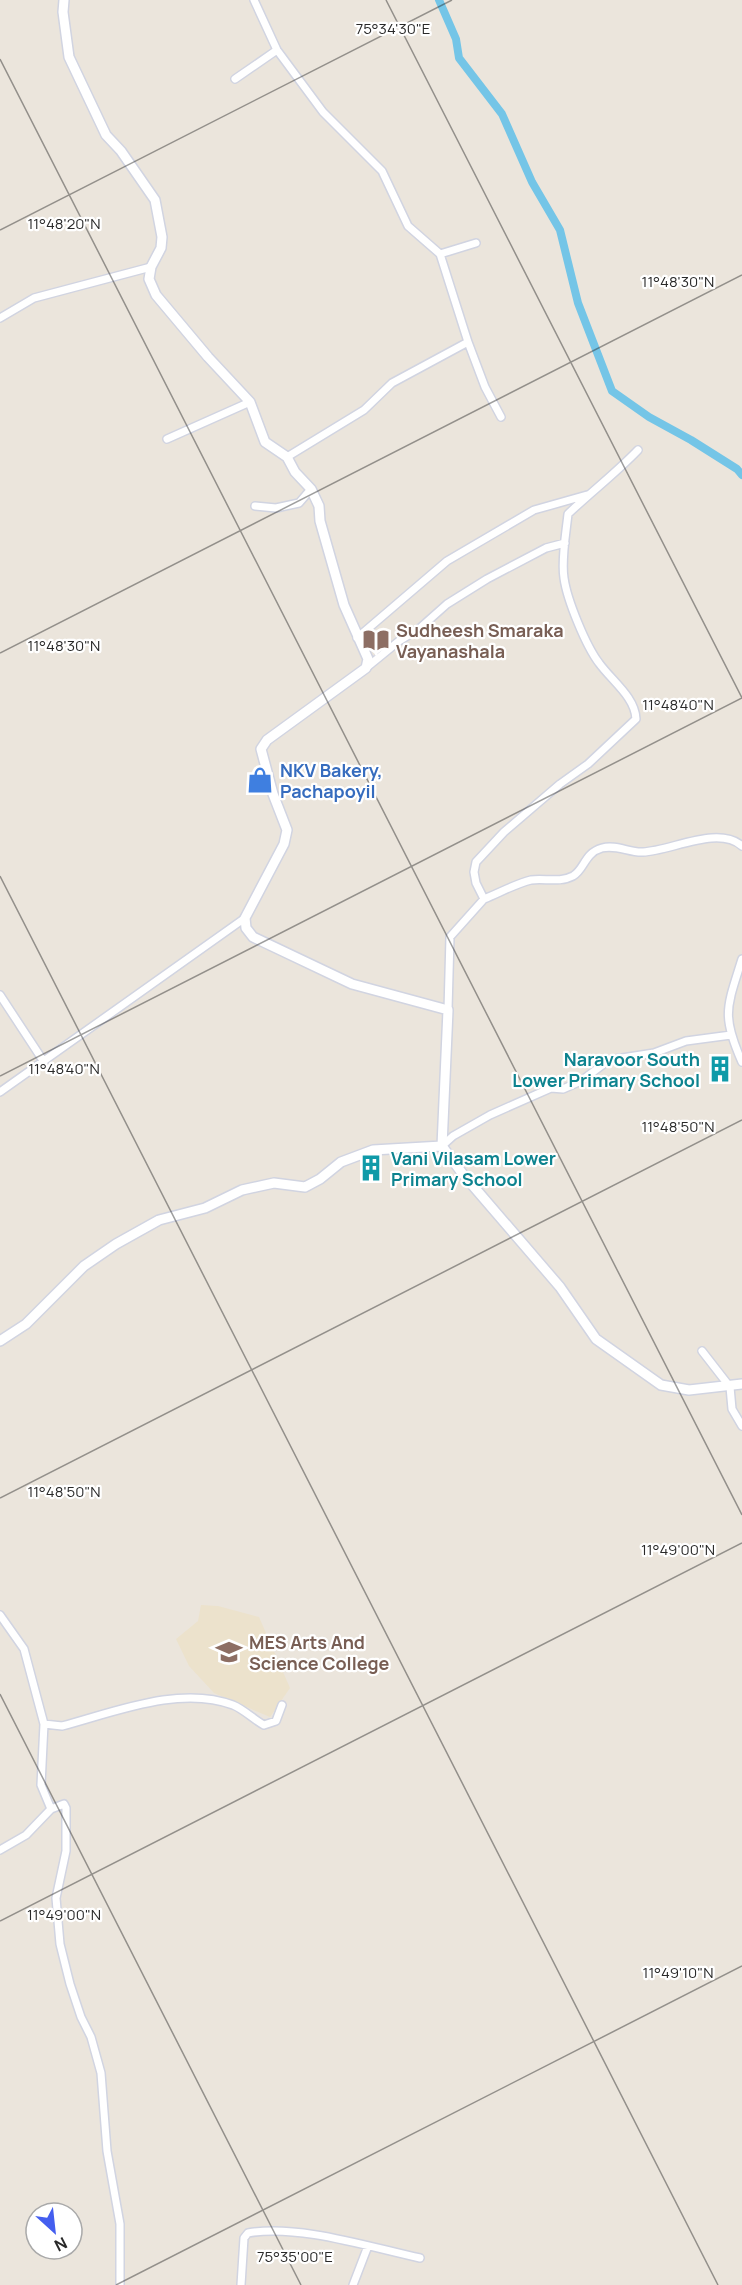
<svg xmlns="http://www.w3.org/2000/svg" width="742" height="2285" font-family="Manrope,sans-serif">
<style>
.education{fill:#ece2cc}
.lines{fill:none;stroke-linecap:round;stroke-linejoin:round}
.canal{stroke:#74c5e7;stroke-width:8}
.street-casing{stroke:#d1d4e1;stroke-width:10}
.secondary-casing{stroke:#d1d4e1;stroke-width:12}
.street{stroke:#fff;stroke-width:7}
.secondary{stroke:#fff;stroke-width:9}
.ticks{fill:none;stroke:#292929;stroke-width:1.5;stroke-opacity:0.45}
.labels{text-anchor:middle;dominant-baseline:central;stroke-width:4.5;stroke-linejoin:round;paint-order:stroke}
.education-label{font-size:18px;font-weight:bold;fill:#785e54;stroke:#fff;text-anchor:start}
.shop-label{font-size:18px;font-weight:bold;fill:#366cbe;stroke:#fff;text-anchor:start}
.culture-label{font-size:18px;font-weight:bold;fill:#0d838f;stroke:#fff;text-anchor:end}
.ticks-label{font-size:15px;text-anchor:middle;fill:#292929;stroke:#fff;stroke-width:4.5;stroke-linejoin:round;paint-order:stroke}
</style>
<rect width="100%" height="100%" fill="#ebe5dc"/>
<path class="education" d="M201,1605L218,1606L259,1617L290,1688L270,1717L214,1693L189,1666L176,1639L198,1621Z"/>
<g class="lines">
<path class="canal" d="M439,0L456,39L459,58L502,114L532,182L560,230L578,303L612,391L649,417L691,440L737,469L742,475"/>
<g class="street-casing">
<path id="street" d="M254,0L277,50L323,112L382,171L408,226L440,254L468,342L485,387L501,417
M235,79L277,50
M440,254L476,243
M0,318L34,298L151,267
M167,439L250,402
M638,450C616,473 591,492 568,514C566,533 561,560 564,578C567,600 586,646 599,663C612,681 635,697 636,719L588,764L560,784L504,832L476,862L474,872L476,883L484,899C499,893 515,884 531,880C544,878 560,883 573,876C585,869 584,853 602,848C616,844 630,853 643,852C671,851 718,825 742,846
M287,457L364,410L392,383L468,342
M255,506L276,508L299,503L311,489
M357,638L447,561L534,510L587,495
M366,668L399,641L420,628L447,604L487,579L546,548L565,543
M742,959C727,1007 721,1015 742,1062
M0,995L44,1062
M448,1010L450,937L484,899
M0,1092L245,918
M442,1146L453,1136L490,1115L551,1088L563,1089L581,1081L609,1060L654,1053L686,1041L731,1035
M702,1351L730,1387L732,1409L742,1426
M0,1615L24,1649L44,1724L41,1785L51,1809
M44,1724L62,1726C115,1712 180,1685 233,1705C245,1710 254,1720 264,1725L276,1721L282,1705
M0,1850L26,1835L51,1809L64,1804L66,1808V1851L56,1898L60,1944L70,1984L81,2017L91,2037L101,2073L107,2151L120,2224V2285
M241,2285L244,2238L248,2233C298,2224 369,2247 420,2258
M353,2285L368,2246"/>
</g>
<g class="secondary-casing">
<path id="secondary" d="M64,0L63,12L69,57L106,135L121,151L155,200L162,237L161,248L151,267L149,279L156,295L208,357L250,402L265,442L287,457L295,472L311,489L319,506L320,521L344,605L368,659L366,668L267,740L261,749L273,794L287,830L284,844L245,918L246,928L253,937L352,984L448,1010L442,1146L462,1173L560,1287L596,1339L661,1385L689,1390L742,1384
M0,1341L26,1324L84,1266L116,1244L159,1220L205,1208L242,1190L274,1183L305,1187L320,1179L341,1162L373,1150L442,1146"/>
</g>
<use href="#street" class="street"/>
<use href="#secondary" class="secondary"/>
</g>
<path class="ticks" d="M386,0L742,698M0,59L742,1515M0,230L452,0M0,653L742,275M0,876L718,2285M0,1076L742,698M0,1498L742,1120M0,1694L301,2285M0,1921L742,1543M116,2285L742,1966"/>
<defs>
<g id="library-bare" transform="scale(2.07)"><path d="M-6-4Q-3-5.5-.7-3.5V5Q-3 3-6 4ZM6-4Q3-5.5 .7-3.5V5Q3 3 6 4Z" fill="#8d6e63" stroke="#fff" stroke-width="2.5" paint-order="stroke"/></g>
<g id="shop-bare" transform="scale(2.07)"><path d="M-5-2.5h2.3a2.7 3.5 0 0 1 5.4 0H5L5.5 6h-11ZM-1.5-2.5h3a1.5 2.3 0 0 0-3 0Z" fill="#3f7fe0" stroke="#fff" stroke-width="2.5" paint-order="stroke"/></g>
<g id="building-bare" transform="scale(2.07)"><path d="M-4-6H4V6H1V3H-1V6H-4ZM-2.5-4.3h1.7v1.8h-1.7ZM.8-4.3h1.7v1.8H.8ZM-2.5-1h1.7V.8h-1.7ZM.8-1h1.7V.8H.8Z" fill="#0f9aa8" stroke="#fff" stroke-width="2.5" paint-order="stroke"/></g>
<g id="university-bare" transform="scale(2.07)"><path d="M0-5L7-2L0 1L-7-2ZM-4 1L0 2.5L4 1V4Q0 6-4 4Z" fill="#8d6e63" stroke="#fff" stroke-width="2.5" paint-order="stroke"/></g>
</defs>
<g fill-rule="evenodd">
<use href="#library-bare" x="376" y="640"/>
<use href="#shop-bare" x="260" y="780"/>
<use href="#building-bare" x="720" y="1069"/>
<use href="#building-bare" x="371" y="1168"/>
<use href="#university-bare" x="229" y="1652"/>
</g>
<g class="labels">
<g class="education-label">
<text x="396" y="630">Sudheesh Smaraka<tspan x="396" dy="21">Vayanashala</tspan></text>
<text x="249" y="1642">MES Arts And<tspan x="249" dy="21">Science College</tspan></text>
</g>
<g class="shop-label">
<text x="280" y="770">NKV Bakery,<tspan x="280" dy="21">Pachapoyil</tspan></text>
</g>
<g class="culture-label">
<text x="700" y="1059">Naravoor South<tspan x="700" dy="21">Lower Primary School</tspan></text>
<text x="391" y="1158" text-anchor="start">Vani Vilasam Lower<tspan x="391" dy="21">Primary School</tspan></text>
</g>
</g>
<g class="ticks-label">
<text x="393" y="34">75°34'30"E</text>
<text x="64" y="229">11°48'20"N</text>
<text x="678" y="287">11°48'30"N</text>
<text x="64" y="651">11°48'30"N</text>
<text x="678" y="710">11°48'40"N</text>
<text x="64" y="1074">11°48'40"N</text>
<text x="678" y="1132">11°48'50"N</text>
<text x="64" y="1497">11°48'50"N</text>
<text x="678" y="1555">11°49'00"N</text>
<text x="64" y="1920">11°49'00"N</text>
<text x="678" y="1978">11°49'10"N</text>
<text x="295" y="2262">75°35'00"E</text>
</g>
<g transform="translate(54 2231) rotate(153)"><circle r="28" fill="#ffffff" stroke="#a9a9a9" stroke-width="1.5"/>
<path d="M0-4.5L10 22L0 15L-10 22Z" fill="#445eef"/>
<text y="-9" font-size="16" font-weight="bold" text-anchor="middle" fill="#292929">N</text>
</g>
</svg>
